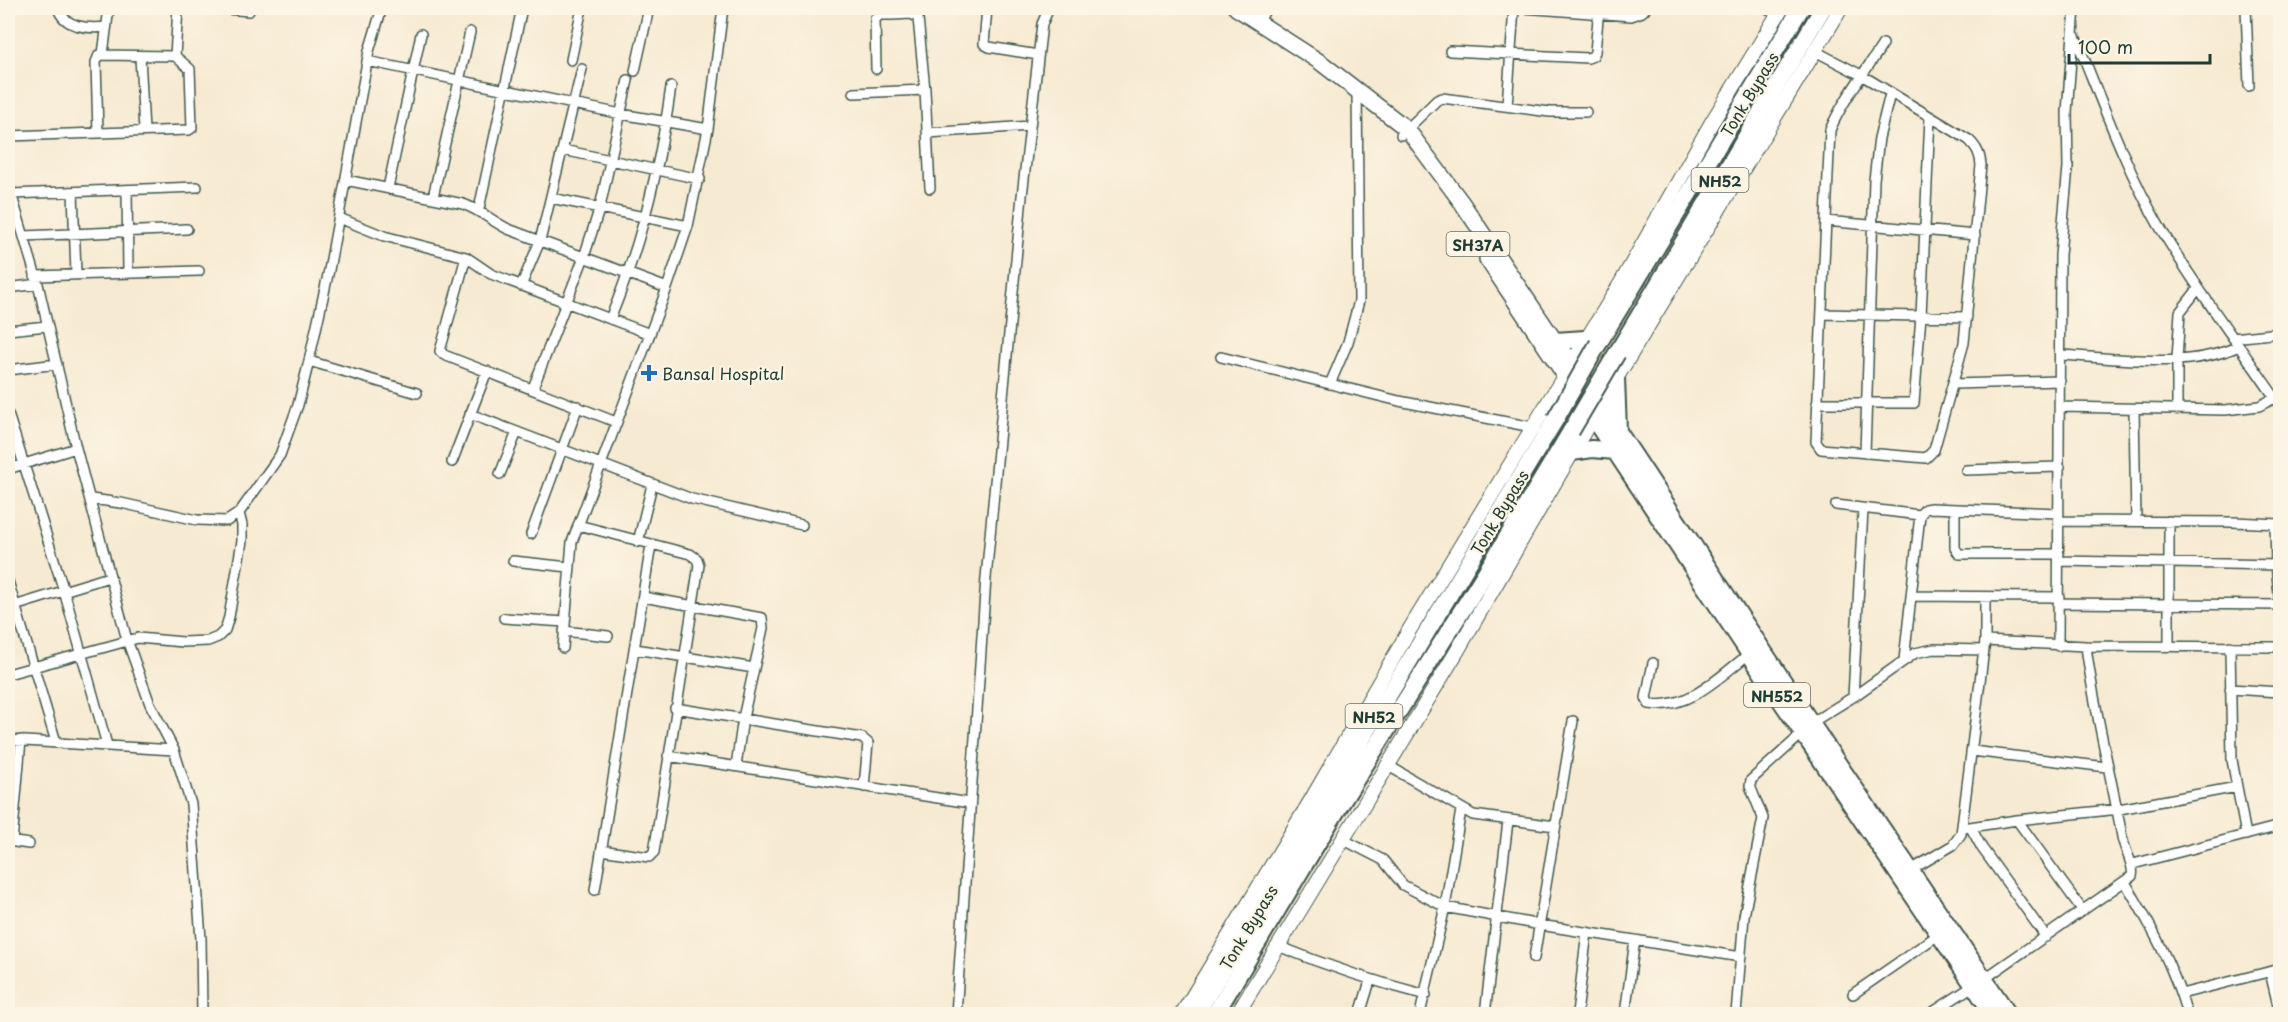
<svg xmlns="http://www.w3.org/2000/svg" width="2288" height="1022" font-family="'Playpen Sans',sans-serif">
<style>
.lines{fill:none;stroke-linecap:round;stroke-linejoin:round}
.street-casing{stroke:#3f574c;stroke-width:12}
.secondary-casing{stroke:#3f574c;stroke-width:16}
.primary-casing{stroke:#3f574c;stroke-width:18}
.highway-casing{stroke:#3f574c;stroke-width:20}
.street{stroke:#fff;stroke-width:9}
.secondary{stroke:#fff;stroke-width:14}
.primary{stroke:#fff;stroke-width:15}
.highway{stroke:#fff;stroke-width:16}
.highway-bridge-casing{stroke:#3f574c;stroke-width:20;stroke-linecap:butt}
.highway-bridge{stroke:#fff;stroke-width:16}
.poi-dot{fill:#1f6fb2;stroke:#fcf5e5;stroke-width:2}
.labels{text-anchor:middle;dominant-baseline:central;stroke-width:4.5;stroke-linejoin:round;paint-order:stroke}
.shield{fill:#fcf5e5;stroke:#617469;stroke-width:1.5}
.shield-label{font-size:15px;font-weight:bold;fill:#1f3d34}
.street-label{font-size:16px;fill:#1f3d34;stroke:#fcf5e5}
.poi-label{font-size:16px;fill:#1f3d34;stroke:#fcf5e5;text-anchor:start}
</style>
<rect width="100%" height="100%" fill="#fcf5e5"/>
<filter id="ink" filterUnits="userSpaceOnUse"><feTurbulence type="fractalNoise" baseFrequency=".0167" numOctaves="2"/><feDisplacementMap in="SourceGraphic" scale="12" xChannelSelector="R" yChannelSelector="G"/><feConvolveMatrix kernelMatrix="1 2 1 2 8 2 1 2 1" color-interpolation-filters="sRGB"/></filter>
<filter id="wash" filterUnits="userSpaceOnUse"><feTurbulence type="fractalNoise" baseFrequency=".008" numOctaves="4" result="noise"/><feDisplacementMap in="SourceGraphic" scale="24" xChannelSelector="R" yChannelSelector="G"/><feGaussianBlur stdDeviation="1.35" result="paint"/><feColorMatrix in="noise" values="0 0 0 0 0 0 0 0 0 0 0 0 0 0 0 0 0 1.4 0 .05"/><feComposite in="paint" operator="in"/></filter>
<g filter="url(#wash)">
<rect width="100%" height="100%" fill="#f7ead2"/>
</g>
<g filter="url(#ink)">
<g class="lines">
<g class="street-casing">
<path id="street" d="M58,8C64,28 89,29 106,27
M214,8L249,11
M889,8L891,15L912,14L918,18L925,90L930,188
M987,8L984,44L989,47L1038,55
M1523,8L1631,16L1642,12L1646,8
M1766,8L1778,14
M2246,8L2249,86
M1259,22L1266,8
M2075,36C2101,99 2124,165 2158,224C2195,287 2239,345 2280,405
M1450,51L1588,58L1593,56L1595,52L1599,8
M1815,51L1863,76L1969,140C1977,148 1980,154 1981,165L1964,343L1934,450L1926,458L1821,449L1816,442L1830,130C1843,100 1865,72 1883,44
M103,54L109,8
M140,56L144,131
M571,60L582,8
M367,61L621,114L708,129
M876,69L875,19L880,15H891
M635,71L649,8
M854,93L925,90
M1507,106L1514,8
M98,133L96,62L99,55L175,56
M928,133L1030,126
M1401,135L1437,100L1442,98L1550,112H1586
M8,136L189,130L192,128L190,69L175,56L178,8
M563,150L700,179
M346,180L463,204C480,210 492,221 508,229L667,288
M8,183L38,284L76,448L127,640L150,704L174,750L191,804L201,939L202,1014
M388,188L421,34
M127,190L128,272
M73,192L76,274
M11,194L197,187
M433,197L470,32
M551,198L688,226
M479,209L522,8
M339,218L384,236L466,257L491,274L650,334
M1826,221L1975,235
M24,236L187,229
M466,257L440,351L444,355L616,422
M35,276L199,271
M521,286L540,241L582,69
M8,288L38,284
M1822,314L1967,317
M610,319C641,245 660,166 671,87
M8,330L47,326
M2233,338L2280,333
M2060,355C2116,358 2187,370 2239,346
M1221,357L1399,401L1532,427
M309,361L417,393
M8,370L57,364
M1330,384L1348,342L1359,301L1357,89
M1954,384L2060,381
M533,388L584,257L600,207L628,80
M1817,403H1914L1921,316L1930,117
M2060,407L2225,410L2259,406L2275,398
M2134,409L2136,521
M2177,410V359L2180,312L2198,289
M8,414L64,591L107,745
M470,414L692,499L802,525
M1865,453L1874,180L1879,138L1890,94
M452,462L487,371
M8,469L76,448
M1966,470L2060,467
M500,474L517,432
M91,499L121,503L197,520L227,521L239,513L280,455L298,405L309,361L329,270L369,51L382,8
M1836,505L1920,515
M1955,509V548L1959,554H2059
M2059,521L2233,522L2280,524
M2275,524L2276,565L2280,605
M578,525L690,554L697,559L699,565L654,852L649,857L601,850
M531,534L578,406
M638,542L652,485
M513,561L569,567
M2059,561L2280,565
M8,581L56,742
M1911,596L2059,597
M643,597L762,618L763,628L743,718L736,766
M2059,603L2280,605
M8,608L109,577
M504,618L565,622
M564,631L608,636
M1985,641L2086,646L2280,647
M2058,646L2060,255L2068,167L2067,112L2075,8
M2169,646V521
M2230,646L2232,760L2246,835
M563,648L572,542L667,288L688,226L708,129L723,8
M635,649L754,668
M1904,660L1920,515L1925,509L1931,508L2059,513
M1653,663L1646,698L1649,704C1689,710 1720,676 1749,654
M8,674L138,638L183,642L208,641L218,637L225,630L229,617L242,541V525L239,513
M2230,689L2280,692
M1853,697L1863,509
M675,708L862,738L868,743L864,787
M1811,723L1853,697L1915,653L1934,649L1984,650
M8,740L174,750
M1972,751L2107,767
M668,756L970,803
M1387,765L1473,815L1555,826
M2017,820L2083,911
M1963,828L2017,820L2119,809L2237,787
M1971,828L1982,848L2046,937
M1342,839L1383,860L1403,885L1445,907L1540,925L1741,957
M8,841L29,844
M12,842L21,740
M2133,864L2280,826
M1911,870L1953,845L1961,834L1985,641V597
M2125,882C2150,924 2174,967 2187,1014
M595,890L651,545
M1278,946C1327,966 1375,982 1426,995
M1534,958L1573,721
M2270,972L2280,1014
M1984,979L2132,876C2135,866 2124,849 2122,837C2111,773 2094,711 2086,646
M1853,994L1938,935
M2181,994L2280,969
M956,1014L986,578L1022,196L1042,24L1049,8
M1360,1014L1370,981
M1420,1014L1445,907L1461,810
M1485,1014L1508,821
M1577,1014L1587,932
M1625,1014L1635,940
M1736,1014L1744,916L1763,818L1750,786L1751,780L1803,733
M1930,1014L1973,986"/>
</g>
<g class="secondary-casing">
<path id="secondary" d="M1182,1014L1310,802L1410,629L1621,283L1712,122L1782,8
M1237,1014L1456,653L1592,418L1841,8"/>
</g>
<g class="primary-casing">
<path id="primary" d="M1236,8L1320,62L1407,129L1462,203L1555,341L1572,362
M1487,259L1564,374"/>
</g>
<g class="highway-casing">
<path id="highway" d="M1555,341L1585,339
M1598,344L1801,8
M1617,353L1823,8
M1572,362L1828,749L2008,1014
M1564,374L1763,674L1993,1014
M1616,378L1618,431
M1572,452L1592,449L1615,451
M1196,1014L1555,420
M1215,1014L1343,800L1496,556L1571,431"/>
</g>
<use href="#street" class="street"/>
<use href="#secondary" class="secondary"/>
<use href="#primary" class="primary"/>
<use href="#highway" class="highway"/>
<g class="highway-bridge-casing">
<path id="highway-bridge" d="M1555,420L1598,344
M1571,431L1617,353"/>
</g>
<use href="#highway-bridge" class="highway-bridge"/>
</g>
</g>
<path class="poi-dot" d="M646 364h6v6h6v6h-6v6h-6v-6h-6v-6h6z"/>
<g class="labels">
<g class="shield">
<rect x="1691.5" y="168" width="57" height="24" rx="4.5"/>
<rect x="1446.5" y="232" width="63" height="24" rx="4.5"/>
<rect x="1744" y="683" width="66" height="24" rx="4.5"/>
<rect x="1345.5" y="704" width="57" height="24" rx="4.5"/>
</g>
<g class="shield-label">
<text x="1720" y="180">NH52</text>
<text x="1478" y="244">SH37A</text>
<text x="1777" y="695">NH552</text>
<text x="1374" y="716">NH52</text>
</g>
<g class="street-label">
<text transform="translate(1749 94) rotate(-59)">Tonk Bypass</text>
<text transform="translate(1499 512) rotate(-59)">Tonk Bypass</text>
<text transform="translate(1248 927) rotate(-59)">Tonk Bypass</text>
</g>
<g class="poi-label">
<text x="662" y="373">Bansal Hospital</text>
</g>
</g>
<rect width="2288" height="1022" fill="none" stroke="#fcf5e5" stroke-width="30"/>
<path d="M2069 54v9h141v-9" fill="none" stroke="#1f3d34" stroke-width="3"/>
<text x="2078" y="54" font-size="18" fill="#1f3d34" stroke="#fcf5e5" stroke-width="4.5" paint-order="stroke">100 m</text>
</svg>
